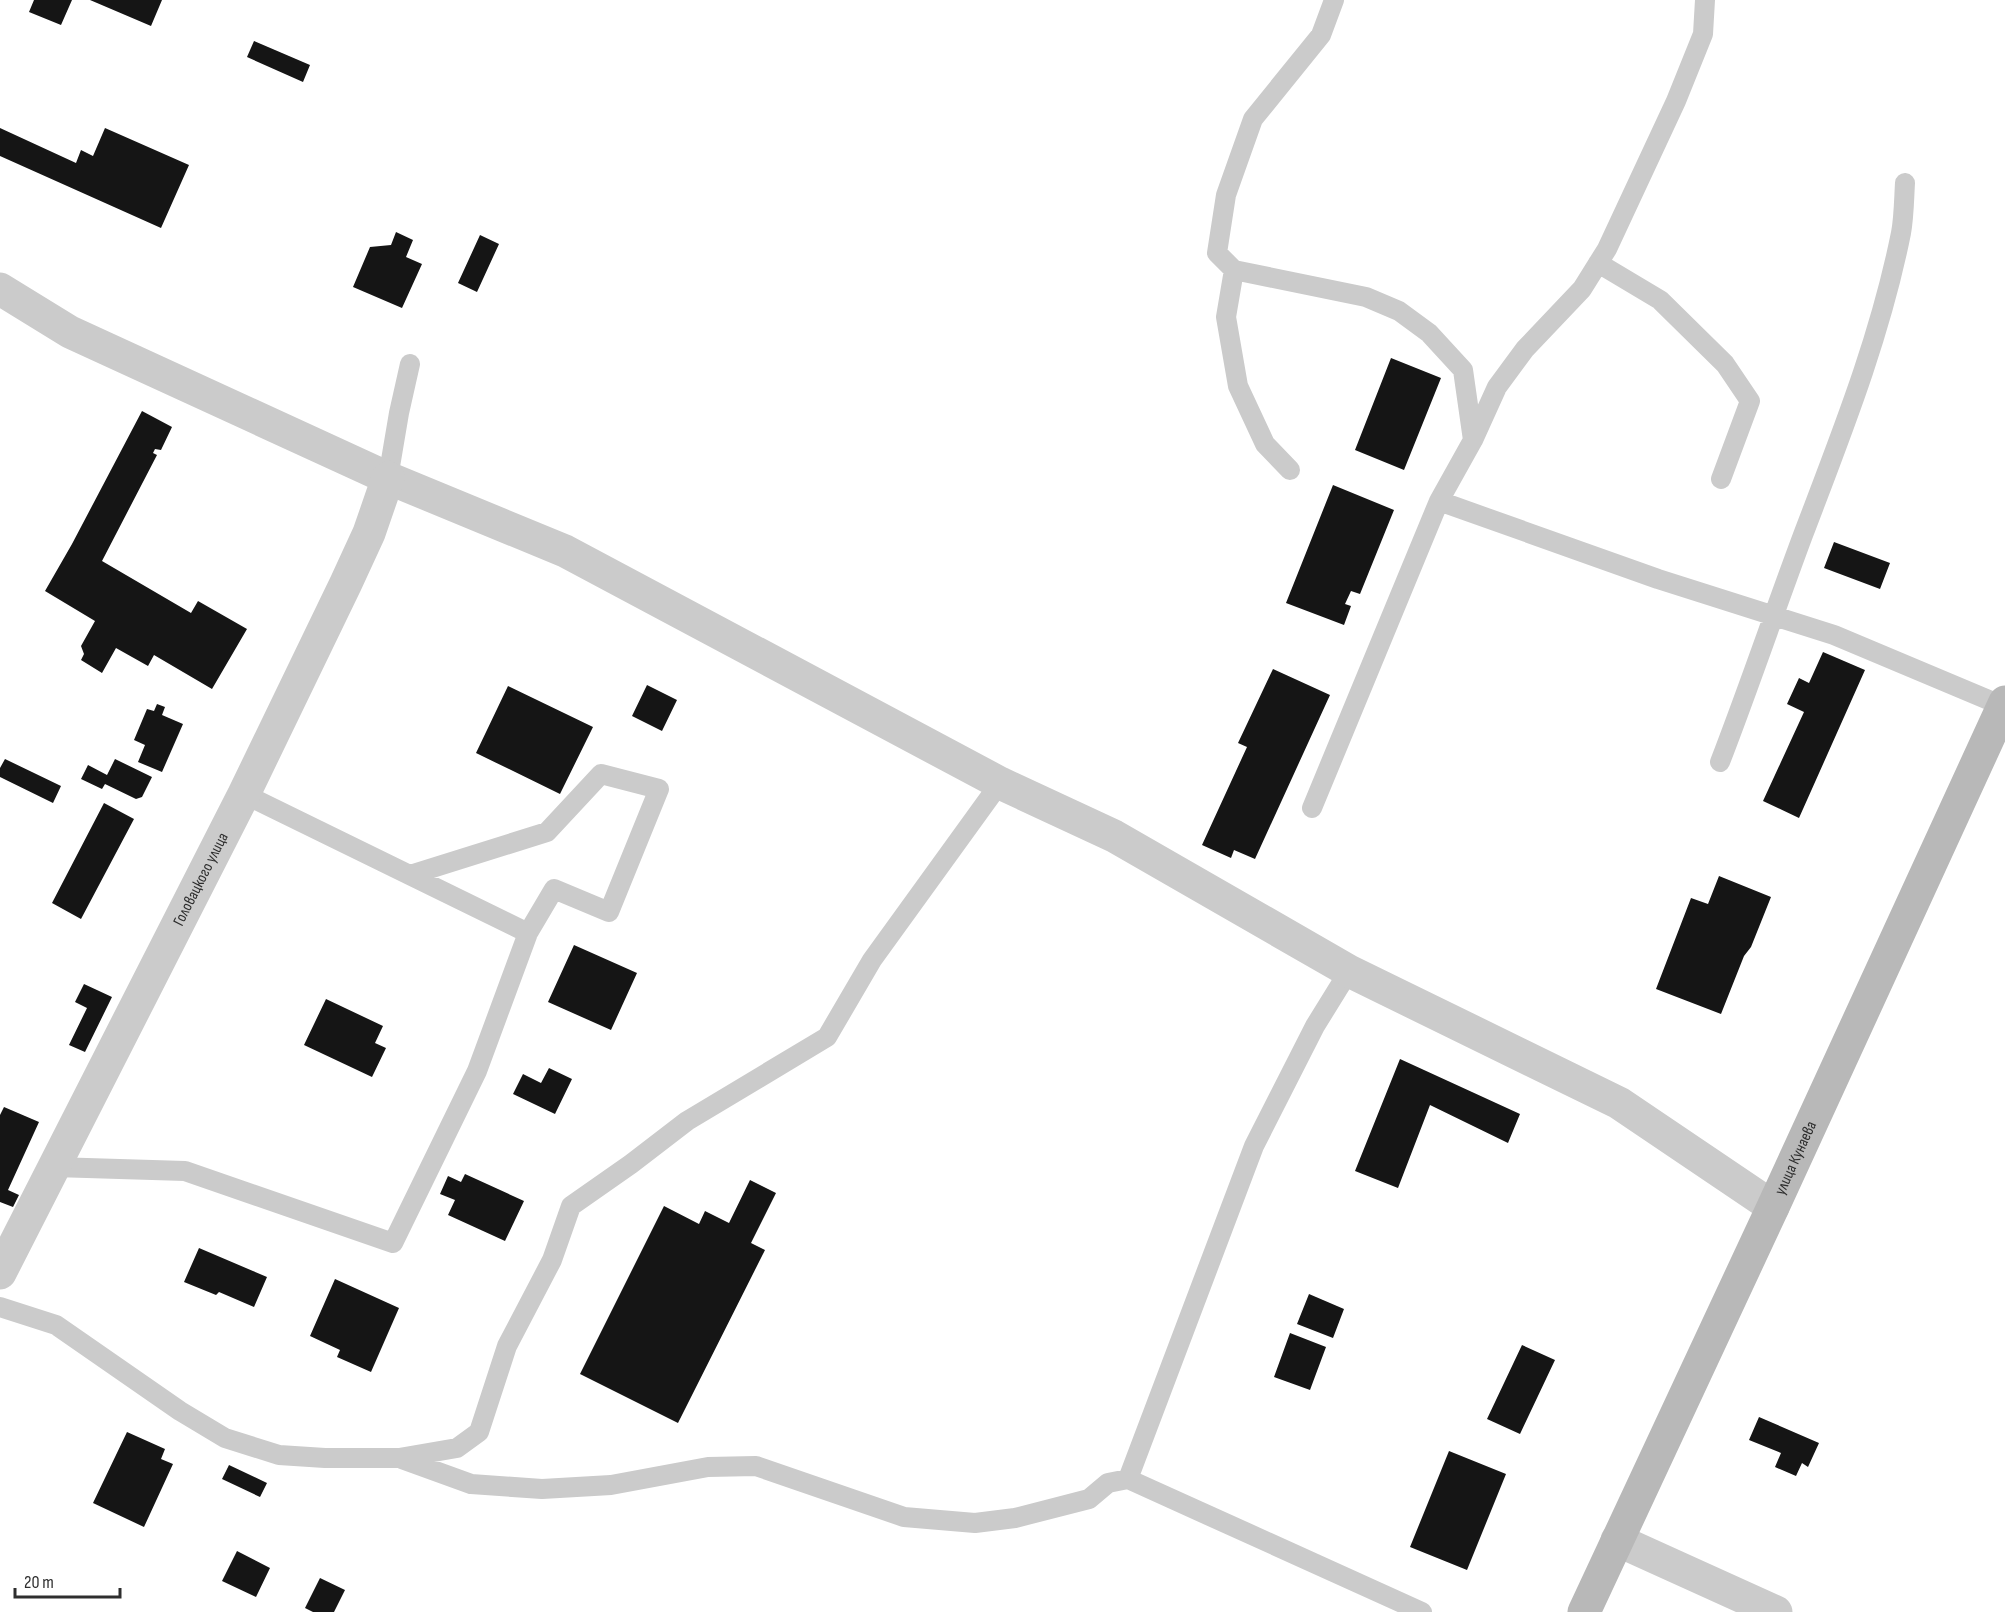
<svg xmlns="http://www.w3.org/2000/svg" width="2005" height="1612" font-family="'Sofia Sans Condensed',sans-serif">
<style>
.building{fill:#151515}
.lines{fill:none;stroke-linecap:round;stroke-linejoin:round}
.service{stroke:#cbcbcb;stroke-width:20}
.minor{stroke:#cbcbcb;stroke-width:33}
.secondary{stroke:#b8b8b8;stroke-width:33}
.labels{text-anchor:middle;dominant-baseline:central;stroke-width:6;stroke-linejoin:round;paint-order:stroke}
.street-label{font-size:16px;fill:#2e2e2e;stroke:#fff}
</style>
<rect width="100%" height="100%" fill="#fff"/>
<path class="building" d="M34,0H72L61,25L29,12Z
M90,0H162L151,26Z
M254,41L310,65L303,82L247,57Z
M0,128L76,163L81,150L93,156L105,128L189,165L161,228L0,156Z
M396,232L413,240L406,257L422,264L402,308L353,287L370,247L391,245Z
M480,235L499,244L477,292L458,283Z
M1391,358L1441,378L1404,470L1355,450Z
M142,411L172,427L161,450L155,449L153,453L157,455L102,561L191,613L198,601L247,629L212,689L154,655L148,666L116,648L102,673L81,660L84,654L81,646L95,621L45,591L72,544Z
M1333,485L1394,510L1360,594L1351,591L1345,604L1351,606L1344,625L1286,603Z
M1834,542L1890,563L1880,589L1824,568Z
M1823,652L1865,670L1799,818L1763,801L1804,712L1787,704L1799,678L1809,683Z
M1273,669L1330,695L1255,859L1234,850L1231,858L1202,845L1247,747L1238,743Z
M647,685L677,700L662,731L632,716Z
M508,686L593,727L560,794L476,753Z
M157,704L165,707L162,715L183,724L162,772L138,762L145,745L134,740L147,709L154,711Z
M5,759L61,786L53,803L0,777V768Z
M115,759L152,777L142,797L136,799L105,784L102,789L81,779L88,765L107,775Z
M104,803L134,819L81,919L52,903Z
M1719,876L1771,897L1751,947L1744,956L1721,1014L1656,989L1691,898L1708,904Z
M574,945L637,973L611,1030L548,1002Z
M84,984L112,997L85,1052L69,1045L87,1008L75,1002Z
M326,999L383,1026L375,1043L386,1048L372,1077L304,1045Z
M1400,1059L1520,1114L1508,1143L1430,1105L1398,1188L1355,1171Z
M549,1068L572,1079L555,1114L513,1094L523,1074L541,1083Z
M4,1107L39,1122L8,1190L19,1195L13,1207L0,1202V1115Z
M465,1174L524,1201L505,1241L448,1215L455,1200L440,1194L448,1176L461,1182Z
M750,1180L776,1193L751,1243L765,1250L678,1423L580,1374L664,1206L699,1224L705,1211L729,1223Z
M199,1248L267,1277L254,1307L219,1292L216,1295L184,1282Z
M335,1279L399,1308L371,1372L337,1357L340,1350L310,1336Z
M1309,1294L1344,1309L1333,1338L1297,1324Z
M1290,1333L1326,1347L1310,1390L1274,1377Z
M1522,1345L1555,1360L1520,1434L1487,1419Z
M1759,1417L1819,1443L1808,1467L1802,1463L1796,1476L1775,1467L1781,1453L1749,1440Z
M127,1432L165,1449L161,1459L173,1464L144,1527L93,1503Z
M1449,1451L1506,1474L1467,1570L1410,1547Z
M229,1465L267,1483L260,1497L222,1479Z
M237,1551L270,1568L256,1597L222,1581Z
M320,1578L345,1590L334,1612H313L305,1608Z"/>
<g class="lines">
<path class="service" d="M1334,0L1321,35L1253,119L1226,195L1217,253L1234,270L1366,297L1399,311L1429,333L1463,370L1473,440
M1598,263L1660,300L1725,364L1750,401L1721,479
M1234,270L1226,317L1238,386L1265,444L1290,470
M388,478L399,413L410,364
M1439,501L1473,440L1497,387L1525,349L1582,289L1607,249L1676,101L1703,34L1705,0
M1720,762C1749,687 1775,610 1803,535C1841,435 1880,338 1901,233C1904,217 1904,199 1905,183
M1312,808L1439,501L1658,579L1834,635L2003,706
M410,875L547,832L601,774L659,789L609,912L554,889L528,933
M54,1167L185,1171L393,1243L477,1071L528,933L244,794
M0,1307L56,1325L180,1411L225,1438L279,1455L325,1458H399L457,1448L479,1432L507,1346L552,1260L571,1206L631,1164L687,1121L827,1037L872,960L1000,783
M402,1459L471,1484L542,1489L611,1485L708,1467L756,1466L904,1517L975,1523L1015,1518L1089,1499L1108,1483L1128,1479L1254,1146L1315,1026L1349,971
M1128,1479L1422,1612"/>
<g class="minor">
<path d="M0,289L70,332L388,478L565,551L1000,783L1114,836L1349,971L1619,1103L1773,1207"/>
<path id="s1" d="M0,1273L244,794L346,583L369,533L388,478"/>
<path d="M1617,1540L1776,1612"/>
</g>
<path class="secondary" id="s2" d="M1584,1612L1773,1207L2005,702"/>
</g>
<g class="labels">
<g class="street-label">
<text stroke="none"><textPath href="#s1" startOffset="442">Головацкого улица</textPath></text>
<text stroke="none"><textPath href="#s2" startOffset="501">улица Кунаева</textPath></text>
</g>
</g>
<path d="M15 1588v9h105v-9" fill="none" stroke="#2e2e2e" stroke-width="3"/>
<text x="24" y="1588" font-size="18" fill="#2e2e2e" stroke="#ffffff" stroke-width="4.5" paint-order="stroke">20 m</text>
</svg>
